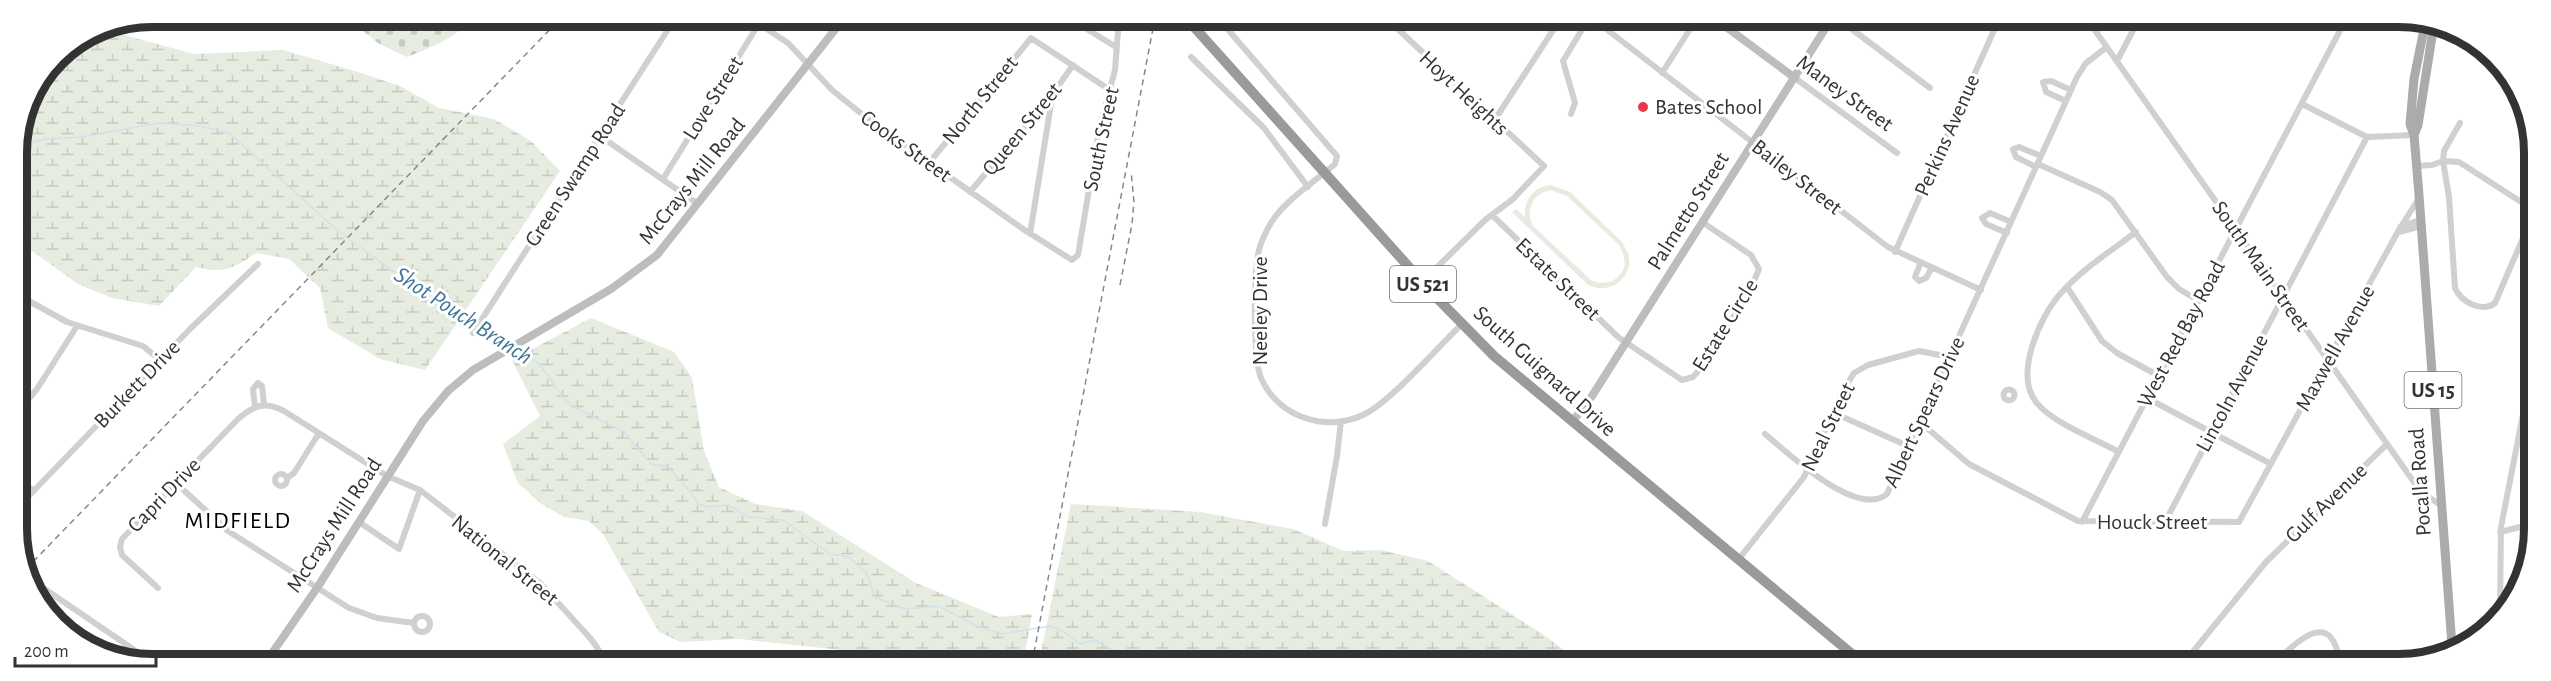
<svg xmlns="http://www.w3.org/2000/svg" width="2551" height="681" font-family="'Alegreya Sans',sans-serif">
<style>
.wetland{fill:url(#wetland-marsh)}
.cemetery{fill:url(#cemetery-stones)}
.garden{fill:#e6ecdf;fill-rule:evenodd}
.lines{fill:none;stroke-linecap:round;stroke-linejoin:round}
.stream{stroke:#cfe2ee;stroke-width:1.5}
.street{stroke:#d0d0d0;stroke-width:6}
.secondary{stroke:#bdbdbd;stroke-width:8}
.primary{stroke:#ababab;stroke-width:9}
.highway{stroke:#9a9a9a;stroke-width:10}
.rail{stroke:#888;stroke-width:1.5;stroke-dasharray:6 4.5;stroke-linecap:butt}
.poi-dot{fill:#e63946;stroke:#fff;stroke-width:2}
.labels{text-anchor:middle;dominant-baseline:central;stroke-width:6;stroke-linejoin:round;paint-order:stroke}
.shield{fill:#fff;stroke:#707070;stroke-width:1.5}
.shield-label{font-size:21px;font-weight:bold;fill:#333}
.street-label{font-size:22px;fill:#333;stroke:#fff}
.poi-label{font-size:22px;fill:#333;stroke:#fff;text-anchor:start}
.water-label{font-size:24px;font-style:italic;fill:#3f7597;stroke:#fff}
.neighbourhood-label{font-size:24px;letter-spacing:1.5px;fill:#000;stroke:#fff}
.rim{fill:none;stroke:#333;stroke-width:8}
</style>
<defs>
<pattern id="wetland-marsh" width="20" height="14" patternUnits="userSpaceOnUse" patternTransform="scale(1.5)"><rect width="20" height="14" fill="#e6ecdf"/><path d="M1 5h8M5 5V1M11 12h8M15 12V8" fill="none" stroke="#c6cbc0"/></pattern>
<pattern id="cemetery-stones" width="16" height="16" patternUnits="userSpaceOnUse" patternTransform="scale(1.5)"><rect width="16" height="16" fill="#e6ecdf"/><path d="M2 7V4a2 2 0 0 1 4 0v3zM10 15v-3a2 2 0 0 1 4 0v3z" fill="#c6cbc0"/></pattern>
</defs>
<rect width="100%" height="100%" fill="#fff"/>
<path class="wetland" d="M124,35L194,54L283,50L358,72L400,86L439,108L494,119L531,141L560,171L425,370L380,359L328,328L320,288L289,259L256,253C232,269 225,274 196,267L159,306L112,298L78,284L17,240V144L27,100L57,56L85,37Z
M591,318L674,352L692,378L704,451L719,487L755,504L802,511L916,583L999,617L1032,614L1023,663H893L878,654L739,639L681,642L659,632L603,534L589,521L564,517L540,503L518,483L503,444L540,416L512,360Z
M1071,504L1200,512L1293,529L1344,551L1381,550L1428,561L1544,635L1582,663H1039Z"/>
<path class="cemetery" d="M293,17H339L327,28L301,29Z
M346,17H476C456,37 433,47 407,57L378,43Z"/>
<path class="garden" d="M1551,185L1570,192L1622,242L1629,255V266C1624,285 1606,293 1588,285L1512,212L1516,209L1525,217C1524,200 1533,187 1551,185ZM1551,190L1567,196L1619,245L1624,256L1625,265C1620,281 1606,287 1591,280L1533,226C1525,209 1533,193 1551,190Z"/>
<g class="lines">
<path class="stream" d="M17,145L46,139L81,137L159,123L199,126L229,133L336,229L449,313L476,324
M481,326L514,343
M520,348L540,365L562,396L574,407L624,432L651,464L669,467C678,481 692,489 698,504L709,507L728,505L748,517L783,520L830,554L849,557L867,574L875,597L905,609L938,606L977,626L1002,634L1050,626L1061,630L1080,644L1095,640L1137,663"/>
<path class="street" d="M749,17L788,43L832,90L868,119L1023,229L1072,260L1078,255L1099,130L1115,70L1119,18
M1069,18L1116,47
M1218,18L1337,156L1335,164C1313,183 1280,203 1267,230C1263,238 1259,246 1258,255C1254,278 1253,358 1261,378C1278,418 1328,433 1365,414C1392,400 1438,347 1462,324
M1386,18L1544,166L1513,199L1485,220L1422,282
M1592,18L1888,247L1981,290
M1837,18L1930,88
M1958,19L1960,20
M2087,19L2421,492L2442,506
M2330,19L2342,27
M1191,57L1264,128L1308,187
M2117,61L2139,19
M1662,73L1697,18
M1795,78L1897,153
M2066,101L2046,92L2043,82L2051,81L2071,90
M2302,104L2367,137L2414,135
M1571,114L1575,103L1563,61L1589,18
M1494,121L1561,18
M600,136L698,204
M929,163L1031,38L1110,90
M2038,164L2100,192L2112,200L2167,277L2179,289L2199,301
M2415,166L2432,165L2443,161L2444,151L2460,123
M2036,167L2016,157L2013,149L2019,147L2041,156
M663,179L763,17
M970,192L1052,95L1073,65
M1492,215L1618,337L1682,380L1693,377L1700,369L1750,291L1759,269L1751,255L1702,222
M2532,217L2495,303C2482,313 2461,302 2455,288L2449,197L2443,161L2459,162L2532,209
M2402,225L2419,198
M2399,232L2421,226
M2007,233L1986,224L1982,218L1990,213L2011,222
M1030,234L1052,98
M1895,252L1999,19
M1920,264L1915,277L1919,281L1926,278L1931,269
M2067,287L2102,341L2117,353L2159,376
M18,295L67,322L143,346L160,360
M473,333L676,17
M2003.5 395a5.5 5.5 0 1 1 11 0a5.5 5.5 0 1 1-11 0Z
M2147,398L2271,464
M255,407L253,389L258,383L262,386L264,404
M18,412L37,389L77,326
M1834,413L1910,447
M1921,423L1969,464L2078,521L2239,522L2401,226L2420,220
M1765,434C1788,453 1857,519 1887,494L2077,77L2086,63L2107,47
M2119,452C2096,439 2052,423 2036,402C2014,374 2040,316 2061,293C2082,269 2111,251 2136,232
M275 480a6 6 0 1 1 12 0a6 6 0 1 1-12 0Z
M287,478L294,473L319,433
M19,480L34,491
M176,483L228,531L349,608L377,618L414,623
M19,506L190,329L258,264
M359,522L399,549L420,490
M2082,522L2346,19
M2165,522L2367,137
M1325,524L1337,456L1341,421
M2500,532L2532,524
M1738,560L1804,477L1843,391L1854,373L1868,365L1919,351L1950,357
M33,581L152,662
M158,588L122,555L120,547L122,539L238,419C254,405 265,401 284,411L387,476L420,490L540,583L591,639L607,662
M2500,611L2501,527L2532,368
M414 624a8 8 0 1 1 16 0a8 8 0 1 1-16 0Z
M710,662L720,660
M2183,664L2266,562L2387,444
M2273,664C2297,642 2332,605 2340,664"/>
<path class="secondary" d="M1714,18L1795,78
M1572,422L1592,396L1832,18
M266,662L317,588L423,421L448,391L473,370L611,289L657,255L845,17"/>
<path class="primary" d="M2426,19L2414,79L2410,124L2414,135L2419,195L2452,646
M2414,135L2418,125L2434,24"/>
<path class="highway" d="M1186,18L1434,295L1494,356L1864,664"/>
<path class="rail" d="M1120,285L1132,224L1134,202L1131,171
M26,569L562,17
M1032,663L1155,18"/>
</g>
<circle class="poi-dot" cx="1643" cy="107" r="6"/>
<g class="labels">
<g class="shield">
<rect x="1390" y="266" width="66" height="36" rx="4.5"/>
<rect x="2404.5" y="372" width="57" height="36" rx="4.5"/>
</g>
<g class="shield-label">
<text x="1423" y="284">US 521</text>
<text x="2433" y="390">US 15</text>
</g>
<g class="street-label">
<text transform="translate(1464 93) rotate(43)">Hoyt Heights</text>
<text transform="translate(1845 93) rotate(36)">Maney Street</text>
<text transform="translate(713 98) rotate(-58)">Love Street</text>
<text transform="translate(980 100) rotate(-51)">North Street</text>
<text transform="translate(1022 129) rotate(-51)">Queen Street</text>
<text transform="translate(1947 135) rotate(-66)">Perkins Avenue</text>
<text transform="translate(1101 139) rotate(-78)">South Street</text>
<text transform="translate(906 146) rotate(36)">Cooks Street</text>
<text transform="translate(575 175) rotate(-57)">Green Swamp Road</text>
<text transform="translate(1797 177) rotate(38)">Bailey Street</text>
<text transform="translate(692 181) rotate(-51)">McCrays Mill Road</text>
<text transform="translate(1688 211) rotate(-58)">Palmetto Street</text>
<text transform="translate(2261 266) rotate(55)">South Main Street</text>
<text transform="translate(1558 279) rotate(44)">Estate Street</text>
<text transform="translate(1260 311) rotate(-90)">Neeley Drive</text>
<text transform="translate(1725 325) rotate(-58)">Estate Circle</text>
<text transform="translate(2181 334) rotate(-62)">West Red Bay Road</text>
<text transform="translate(2335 348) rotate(-61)">Maxwell Avenue</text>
<text transform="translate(1545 371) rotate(42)">South Guignard Drive</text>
<text transform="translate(137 384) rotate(-46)">Burkett Drive</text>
<text transform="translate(2232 393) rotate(-62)">Lincoln Avenue</text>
<text transform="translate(1924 412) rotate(-65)">Albert Spears Drive</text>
<text transform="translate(1828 427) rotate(-64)">Neal Street</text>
<text transform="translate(2420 482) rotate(-94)">Pocalla Road</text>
<text transform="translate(164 495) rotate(-46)">Capri Drive</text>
<text transform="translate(2326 503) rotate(-44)">Gulf Avenue</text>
<text x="2152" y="522">Houck Street</text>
<text transform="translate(334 525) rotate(-57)">McCrays Mill Road</text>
<text transform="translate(505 560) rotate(39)">National Street</text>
</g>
<g class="poi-label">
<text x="1655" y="107">Bates School</text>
</g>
<g class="water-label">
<text transform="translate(463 316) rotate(33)">Shot Pouch Branch</text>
</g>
<g class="neighbourhood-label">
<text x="238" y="521">MIDFIELD</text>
</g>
</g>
<path d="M0 0H2551V681H0ZM152 27H2399A125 125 0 0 1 2524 152V529A125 125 0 0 1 2399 654H152A125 125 0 0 1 27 529V152A125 125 0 0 1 152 27Z" fill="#fff" fill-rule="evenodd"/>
<path class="rim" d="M152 27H2399A125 125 0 0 1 2524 152V529A125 125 0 0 1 2399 654H152A125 125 0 0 1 27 529V152A125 125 0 0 1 152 27Z"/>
<path d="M15 657v9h141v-9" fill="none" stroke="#333333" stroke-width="3"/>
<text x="24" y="657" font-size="18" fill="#333333" stroke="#ffffff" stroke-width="4.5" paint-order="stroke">200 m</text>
</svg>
